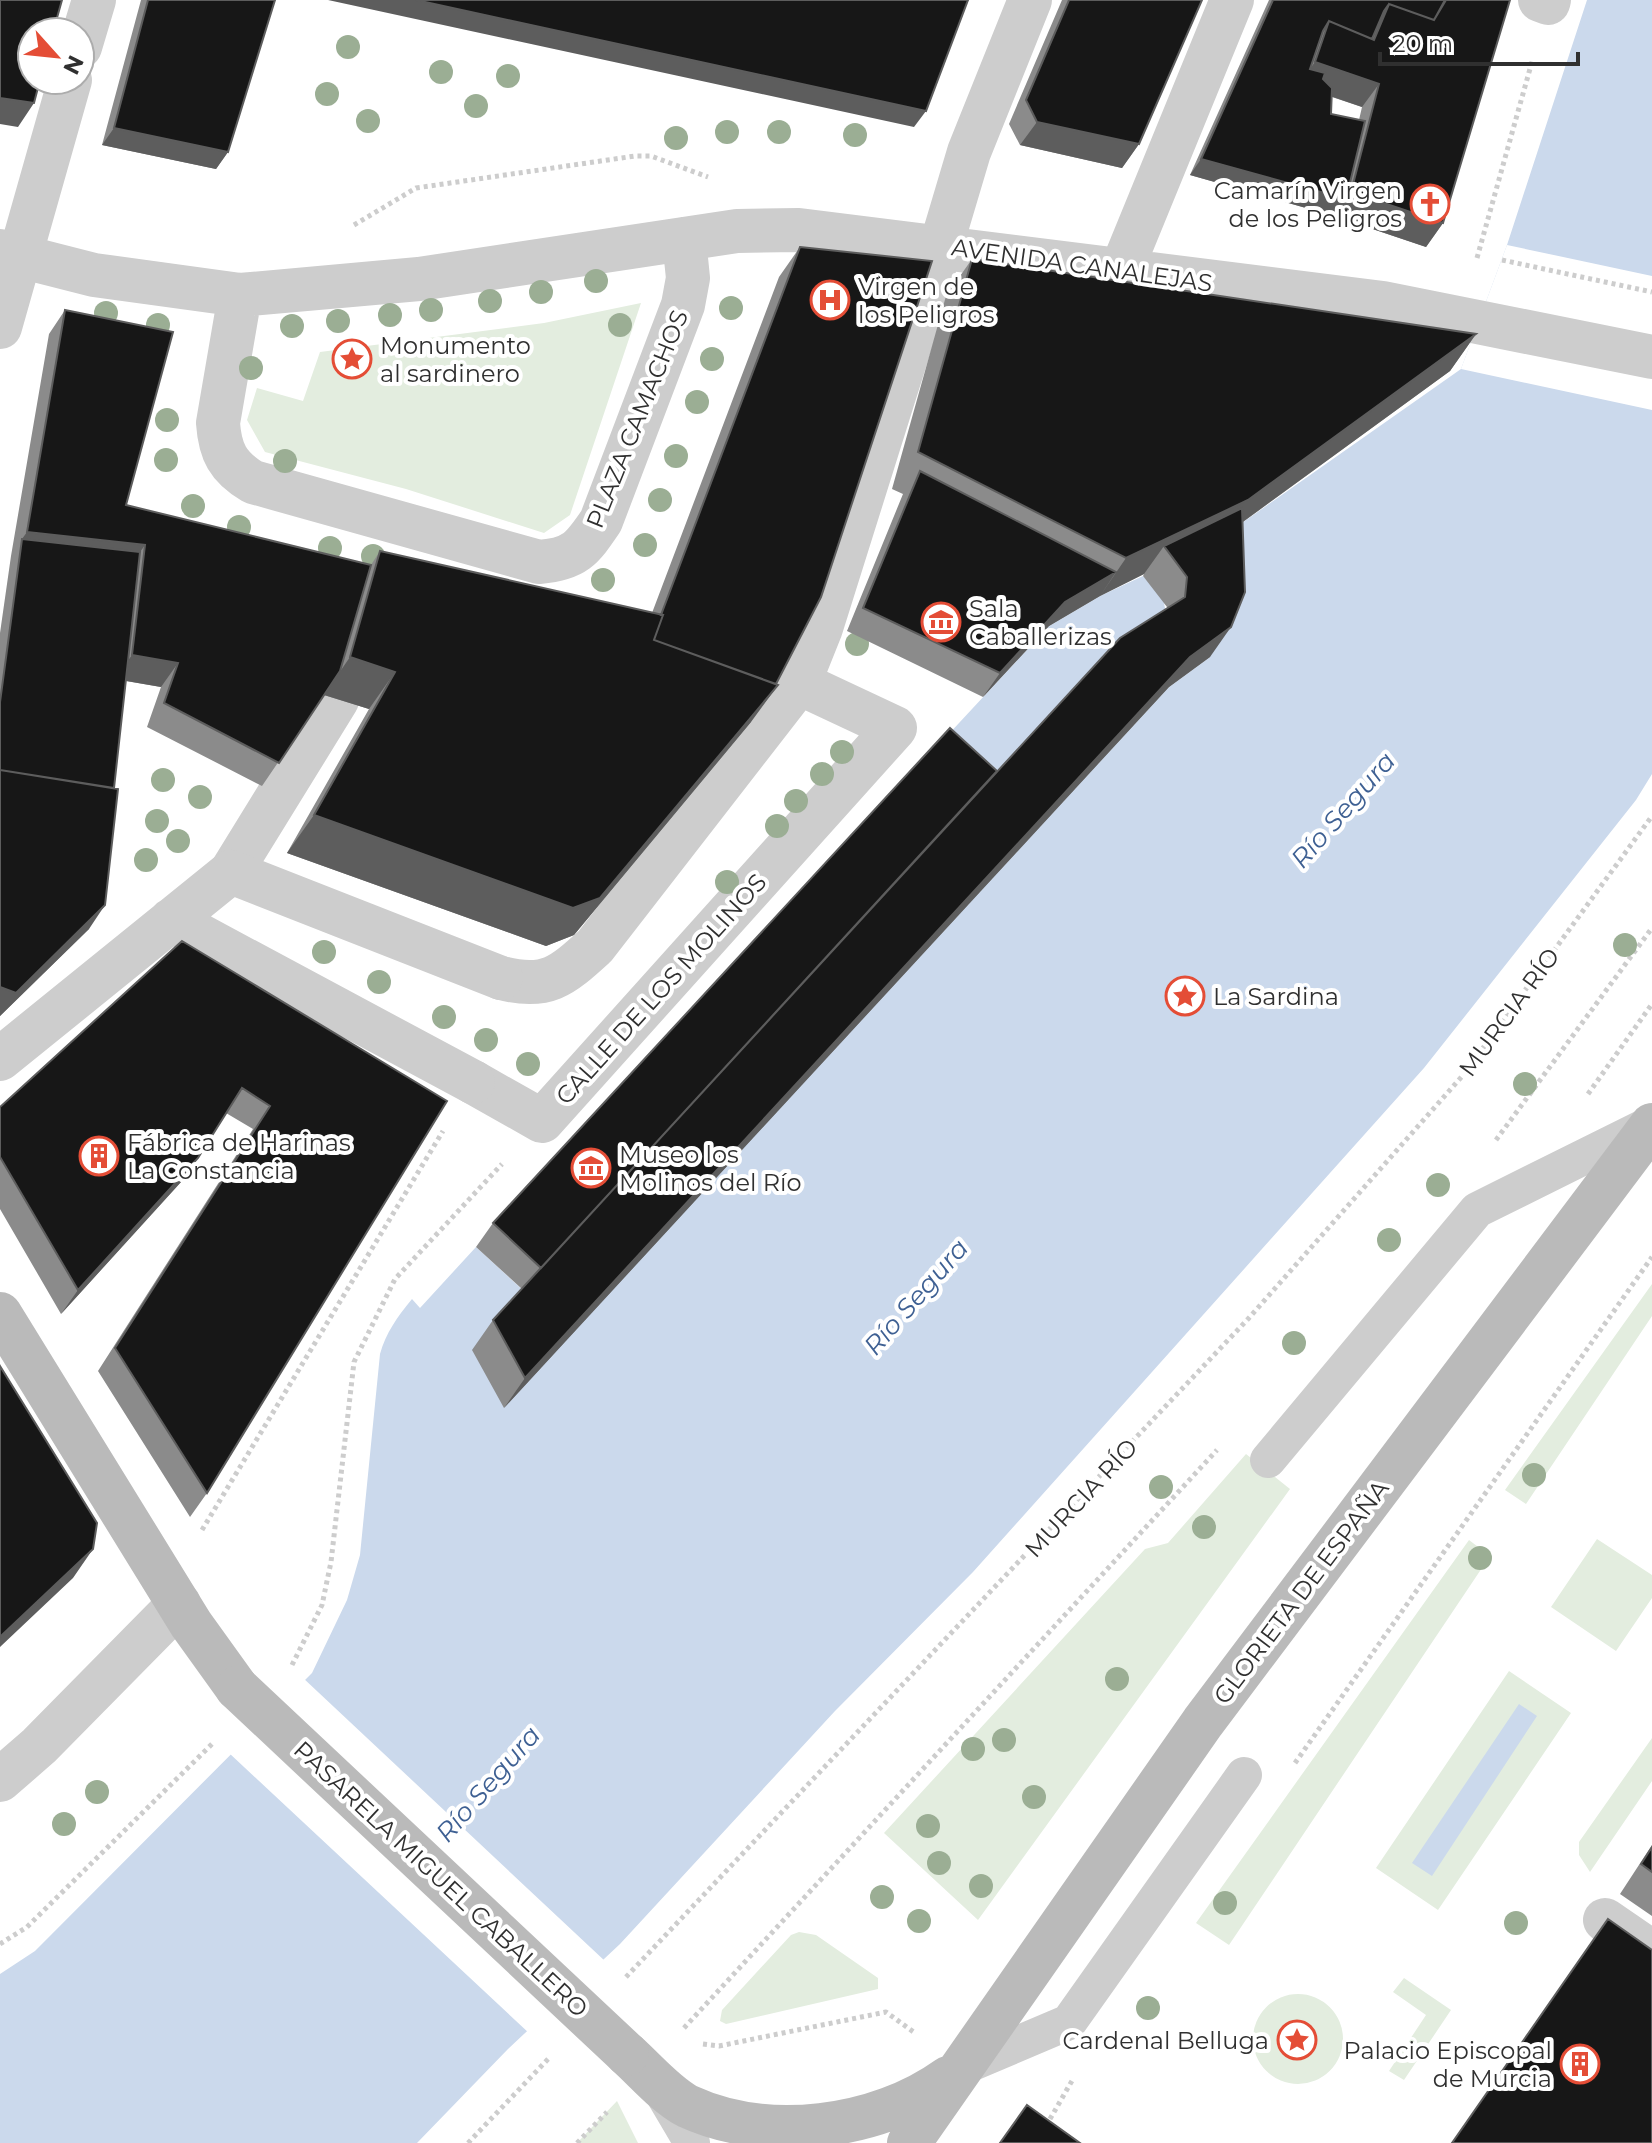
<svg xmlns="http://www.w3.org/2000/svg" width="1652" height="2143" font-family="Montserrat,sans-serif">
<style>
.green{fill:#e3eddf}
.water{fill:#cbd9ec}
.pier{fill:#fff}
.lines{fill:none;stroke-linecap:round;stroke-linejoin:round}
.path{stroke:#cdcdcd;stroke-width:5;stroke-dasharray:4 4;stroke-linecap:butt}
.service{stroke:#cdcdcd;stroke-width:36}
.pedestrian{stroke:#cdcdcd;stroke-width:44}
.minor{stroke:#cdcdcd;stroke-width:44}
.secondary{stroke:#bababa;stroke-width:44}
.secondary-bridge{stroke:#bababa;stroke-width:44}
.tree{fill:#9bae94}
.wall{fill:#8b8b8b;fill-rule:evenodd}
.shaded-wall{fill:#5d5d5d}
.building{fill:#171717;stroke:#5d5d5d;stroke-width:2}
.labels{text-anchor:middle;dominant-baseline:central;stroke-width:8;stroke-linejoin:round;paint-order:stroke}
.poi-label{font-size:24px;fill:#303030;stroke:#fff;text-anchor:start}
.street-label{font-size:24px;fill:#303030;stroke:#fff}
.water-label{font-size:26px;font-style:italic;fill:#3e6093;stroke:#fff}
</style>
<rect width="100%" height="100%" fill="#fff"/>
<path class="green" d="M641,303L570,515L544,533L406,489L265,452L247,420L257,388L303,401L320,352L544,323Z
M1652,1284V1316L1526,1504L1505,1490Z
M1246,1454L1290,1489L978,1920L884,1833L1145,1549L1168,1543Z
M1597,1539L1652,1575V1598L1616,1651L1551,1607Z
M1469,1540L1490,1556L1229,1945L1196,1923Z
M1509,1671L1571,1713L1438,1910L1376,1868Z
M1652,1738V1781L1590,1872L1579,1855V1842Z
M799,1932L816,1935L878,1978V1989L726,2024L720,2021L722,2010L791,1935Z
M1404,1978L1451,2010L1404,2080L1389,2071L1426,2015L1393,1992Z
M1253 2039a45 45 0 1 1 90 0a45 45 0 1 1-90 0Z
M617,2101L638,2143H577Z"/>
<path class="water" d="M1587,0H1652V774L1636,800L1424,1068L973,1572L835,1711L620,1944L508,2049L417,2143H0V1974L35,1951L312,1673L347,1600L360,1555L380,1354C386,1333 397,1317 412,1299L420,1308L476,1247L525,1292L504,1407L1169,687L1210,657L1222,537L1461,369L1507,245Z
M1143,576L1163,598L1167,618L982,796L933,751L1049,626L1100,596Z
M1519,1704L1537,1716L1432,1876L1412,1863Z"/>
<path class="pier" d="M1507,245L1652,276V410L1461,369Z
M302,1677L606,1962L530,2034L228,1752Z"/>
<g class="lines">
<path class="path" d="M354,225L416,188L635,156H651L708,177
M1477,258L1533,58
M1502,260L1652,292
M1588,1094L1652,1004
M1496,1140L1652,928
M202,1530L443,1131
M292,1665L322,1605L331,1562L354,1362L395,1279L502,1164
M1295,1763L1652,1257
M0,1944L27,1927L214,1742
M626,1977L1248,1319L1464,1074L1652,816
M684,2028L1217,1450
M703,2044L719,2046L886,2012L915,2033
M1046,2126L1073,2079
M468,2143L550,2057
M577,2143L607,2112"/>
<path class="service" d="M1268,1460L1477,1210L1652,1123
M963,2067L1069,2022L1244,1775
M659,2087L692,2143"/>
<path class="pedestrian" d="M1540,0L1548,3L1549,0
M231,872L337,700
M501,978C547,990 562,976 595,946L799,683L821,628L941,246
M473,1082L542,1121L895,728L799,683
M1605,1920L1652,1952"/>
<path class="minor" d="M80,47L94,0
M941,246L969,152L1030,0
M0,251L94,275L240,295L419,279L737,231L799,230L1383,303L1652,357
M1121,271L1232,0
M240,295L218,423C220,452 228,467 253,482L539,562C575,559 582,549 601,521L683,305L688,278L684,239
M0,327L70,80
M171,920L473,1082
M0,1059L231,872L501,978
M0,1780L39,1746L179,1604"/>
<path class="secondary" d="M0,1314L191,1624L237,1688
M627,2054C646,2071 665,2094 687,2106C767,2143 877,2129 948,2078
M909,2143L1203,1722L1652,1125"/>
<path class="secondary-bridge" d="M237,1688L627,2054"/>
</g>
<g class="tree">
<circle cx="348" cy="47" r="12"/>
<circle cx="441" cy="72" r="12"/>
<circle cx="508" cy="76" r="12"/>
<circle cx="327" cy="94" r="12"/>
<circle cx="476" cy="106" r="12"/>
<circle cx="368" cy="121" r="12"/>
<circle cx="727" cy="132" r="12"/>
<circle cx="779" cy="132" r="12"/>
<circle cx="855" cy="135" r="12"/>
<circle cx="676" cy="138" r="12"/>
<circle cx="596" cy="281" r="12"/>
<circle cx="541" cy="292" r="12"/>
<circle cx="490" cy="301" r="12"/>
<circle cx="731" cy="308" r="12"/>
<circle cx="431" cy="310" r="12"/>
<circle cx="106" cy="313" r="12"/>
<circle cx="390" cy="315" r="12"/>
<circle cx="338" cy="321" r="12"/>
<circle cx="158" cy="325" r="12"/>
<circle cx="620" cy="325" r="12"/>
<circle cx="292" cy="326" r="12"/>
<circle cx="712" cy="359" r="12"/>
<circle cx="251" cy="368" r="12"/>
<circle cx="697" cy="402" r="12"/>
<circle cx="167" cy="420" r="12"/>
<circle cx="676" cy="456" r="12"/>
<circle cx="166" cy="460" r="12"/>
<circle cx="285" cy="461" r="12"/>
<circle cx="660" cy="500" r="12"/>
<circle cx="193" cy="506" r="12"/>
<circle cx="239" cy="527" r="12"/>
<circle cx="645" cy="545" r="12"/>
<circle cx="330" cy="548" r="12"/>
<circle cx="373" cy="556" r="12"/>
<circle cx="603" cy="580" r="12"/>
<circle cx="857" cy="644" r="12"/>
<circle cx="842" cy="752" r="12"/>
<circle cx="822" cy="774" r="12"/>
<circle cx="163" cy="780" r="12"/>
<circle cx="200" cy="797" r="12"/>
<circle cx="796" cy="801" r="12"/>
<circle cx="157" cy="821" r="12"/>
<circle cx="777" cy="826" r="12"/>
<circle cx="178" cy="841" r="12"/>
<circle cx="146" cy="860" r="12"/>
<circle cx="727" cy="882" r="12"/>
<circle cx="1625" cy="945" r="12"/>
<circle cx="324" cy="952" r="12"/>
<circle cx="379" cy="982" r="12"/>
<circle cx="444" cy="1017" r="12"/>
<circle cx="486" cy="1040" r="12"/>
<circle cx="528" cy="1064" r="12"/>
<circle cx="1525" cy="1084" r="12"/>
<circle cx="1438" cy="1185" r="12"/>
<circle cx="1389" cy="1240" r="12"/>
<circle cx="1294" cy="1343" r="12"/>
<circle cx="1534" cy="1475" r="12"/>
<circle cx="1161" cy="1487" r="12"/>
<circle cx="1204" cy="1527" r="12"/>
<circle cx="1480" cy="1558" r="12"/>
<circle cx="1117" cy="1679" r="12"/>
<circle cx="1004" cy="1740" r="12"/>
<circle cx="973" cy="1749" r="12"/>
<circle cx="97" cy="1792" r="12"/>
<circle cx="1034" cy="1797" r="12"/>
<circle cx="64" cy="1824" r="12"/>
<circle cx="928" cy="1826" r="12"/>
<circle cx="939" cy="1863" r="12"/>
<circle cx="981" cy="1886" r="12"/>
<circle cx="882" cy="1897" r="12"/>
<circle cx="1225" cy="1903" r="12"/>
<circle cx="919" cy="1921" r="12"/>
<circle cx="1516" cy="1923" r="12"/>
<circle cx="1148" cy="2008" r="12"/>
</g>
<path class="wall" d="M141,0H275L228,152L216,169L102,145Z
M1062,0H1202L1139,144L1122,168L1020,145L1009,124Z
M1269,0H1510L1443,223L1426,247L1334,216L1190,175ZM1332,97L1362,107L1359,120L1331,114Z
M800,247L751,722L574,935L546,946L287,853L369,709L324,695L262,786L147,727L161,687L126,681L89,929L0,1016V633L11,556L49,334L65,310L126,505L371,565L380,551L652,613L779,277Z
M972,259L1476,334L1450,371L1243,522L1210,657L1169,687L504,1408L472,1350L493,1320L522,1289L476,1247L493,1223L997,771L1167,608V607L1143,576L1144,574L1100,596L1049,626L983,697L847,631L903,494L892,489L946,296Z
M182,941L447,1101L207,1493L190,1517L98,1371L253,1129L226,1113L181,1182L61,1314L0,1209V1107Z
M1652,1845V1916L1620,1894Z"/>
<path class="shaded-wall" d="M328,0H416L926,111L914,127Z
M1315,62L1379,84L1362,107L1298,85Z
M0,98L34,103L18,127L0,124Z
M1037,122L1139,144L1122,168L1020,145Z
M114,128L228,152L216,169L102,145Z
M1201,159L1346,199L1334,216L1190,175Z
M1351,192L1443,223L1426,247L1334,216Z
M1476,334L1450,371L1222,537L1164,546L1144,574L1100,596L1126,558Z
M27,532L145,545L128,569L22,539Z
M1116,572L1100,596L1049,626L983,697L1000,673L1065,602Z
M1231,627L1210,657L1169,687L504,1408L525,1378L1190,657Z
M132,655L178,663L161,687L115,679Z
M350,657L395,672L369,709L324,695Z
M778,685L751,722L574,935L546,946L287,853L314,815Z
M105,905L89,929L0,1016V987Z
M198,1158L181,1182L61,1314L78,1290Z
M93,1549L73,1578L0,1647V1637Z"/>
<path class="building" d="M0,0H62L53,32H32V80H40L34,103L0,98Z
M148,0H275L228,152L114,128Z
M416,0H968L926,111Z
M1069,0H1202L1139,144L1037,122L1026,100Z
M1273,0H1445L1434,20L1389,4L1384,11L1372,39L1329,21L1323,31L1310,69L1325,73L1323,79L1332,88L1331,114L1365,121L1346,199L1201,159Z
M1446,0H1510L1443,223L1351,192L1379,84L1315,62L1329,21L1374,40L1389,4L1434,20Z
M800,247L932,261L821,597L776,684L654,640L663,615H661Z
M972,259L1476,334L1248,500L1126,558L918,452Z
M65,310L173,332L126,505L371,565L340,671L279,763L164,703L178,663L132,655L145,545L27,532Z
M920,471L1116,572L1065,602L1000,673L863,608Z
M1242,508L1245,592L1231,627L1190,657L525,1378L493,1320L1120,638L1185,597L1187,577L1164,546Z
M22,539L140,552L114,788L0,770V702Z
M380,551L663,615L654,640L778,685L600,898L573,908L314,815L395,672L350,657Z
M950,728L997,771L541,1268L493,1223Z
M0,770L118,789L105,905L16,993L0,987Z
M182,941L447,1101L207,1493L115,1348L270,1106L242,1088L198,1158L78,1290L0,1157V1107Z
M0,1366L97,1523L93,1549L0,1637Z
M1652,1847V1872L1641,1864Z
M1608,1919L1652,1950V2143H1452Z
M1027,2105L1080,2143H1000Z"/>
<defs>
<g id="church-ring" transform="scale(2)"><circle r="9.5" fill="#fff" stroke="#e44d36" stroke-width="1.5"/><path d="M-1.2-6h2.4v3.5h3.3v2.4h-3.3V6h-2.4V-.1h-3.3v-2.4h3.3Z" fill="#e44d36"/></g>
<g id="hospital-ring" transform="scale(2)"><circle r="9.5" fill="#fff" stroke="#e44d36" stroke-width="1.5"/><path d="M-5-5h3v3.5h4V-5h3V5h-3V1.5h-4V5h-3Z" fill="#e44d36"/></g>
<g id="sight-ring" transform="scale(2)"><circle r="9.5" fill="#fff" stroke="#e44d36" stroke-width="1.5"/><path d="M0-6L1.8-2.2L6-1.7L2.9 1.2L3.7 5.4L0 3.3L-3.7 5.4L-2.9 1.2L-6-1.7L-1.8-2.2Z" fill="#e44d36"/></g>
<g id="museum-ring" transform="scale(2)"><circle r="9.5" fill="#fff" stroke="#e44d36" stroke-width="1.5"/><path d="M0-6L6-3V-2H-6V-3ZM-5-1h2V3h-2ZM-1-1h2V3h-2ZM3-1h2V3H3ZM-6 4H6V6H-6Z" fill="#e44d36"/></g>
<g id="building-ring" transform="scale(2)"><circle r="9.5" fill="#fff" stroke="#e44d36" stroke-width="1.5"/><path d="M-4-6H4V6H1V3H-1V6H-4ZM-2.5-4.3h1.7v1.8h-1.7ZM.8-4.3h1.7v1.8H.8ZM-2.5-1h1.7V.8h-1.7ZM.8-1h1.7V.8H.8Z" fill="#e44d36"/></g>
</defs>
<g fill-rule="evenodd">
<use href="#church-ring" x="1430" y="204"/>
<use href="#hospital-ring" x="830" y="300"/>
<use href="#sight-ring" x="352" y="359"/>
<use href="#museum-ring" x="941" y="622"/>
<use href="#sight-ring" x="1185" y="996"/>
<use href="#building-ring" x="99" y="1156"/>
<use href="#museum-ring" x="591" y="1168"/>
<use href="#sight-ring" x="1297" y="2040"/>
<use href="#building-ring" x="1580" y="2064"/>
</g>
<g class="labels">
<g class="poi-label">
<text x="1402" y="190" text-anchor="end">Camarín Virgen<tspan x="1402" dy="28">de los Peligros</tspan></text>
<text x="858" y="286">Virgen de<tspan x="858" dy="28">los Peligros</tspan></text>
<text x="380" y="345">Monumento<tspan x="380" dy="28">al sardinero</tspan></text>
<text x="969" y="608">Sala<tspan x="969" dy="28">Caballerizas</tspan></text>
<text x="1213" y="996">La Sardina</text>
<text x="127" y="1142">Fábrica de Harinas<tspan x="127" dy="28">La Constancia</tspan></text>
<text x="619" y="1154">Museo los<tspan x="619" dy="28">Molinos del Río</tspan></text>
<text x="1269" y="2040" text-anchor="end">Cardenal Belluga</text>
<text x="1552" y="2050" text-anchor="end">Palacio Episcopal<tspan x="1552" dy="28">de Murcia</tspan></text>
</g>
<g class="street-label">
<text transform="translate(1082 265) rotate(8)">AVENIDA CANALEJAS</text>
<text transform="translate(637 419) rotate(-68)">PLAZA CAMACHOS</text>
<text transform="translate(661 989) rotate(-48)">CALLE DE LOS MOLINOS</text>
<text transform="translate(1509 1012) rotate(-54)">MURCIA RÍO</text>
<text transform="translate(1081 1498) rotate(-47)">MURCIA RÍO</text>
<text transform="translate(1301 1592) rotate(-53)">GLORIETA DE ESPAÑA</text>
<text transform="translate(441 1879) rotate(43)">PASARELA MIGUEL CABALLERO</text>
</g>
<g class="water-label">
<text transform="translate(1343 810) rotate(-49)">Río Segura</text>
<text transform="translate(916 1297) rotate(-49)">Río Segura</text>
<text transform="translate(488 1784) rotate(-49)">Río Segura</text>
</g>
</g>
<g transform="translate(56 56) rotate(117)"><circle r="38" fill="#ffffff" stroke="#acacac" stroke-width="2"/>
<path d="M0-6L14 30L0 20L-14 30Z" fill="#e44d36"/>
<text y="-12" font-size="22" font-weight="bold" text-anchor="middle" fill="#303030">N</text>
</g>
<path d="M1380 52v12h198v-12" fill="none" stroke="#303030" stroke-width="4"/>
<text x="1392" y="52" font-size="24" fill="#303030" stroke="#ffffff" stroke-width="6" paint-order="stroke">20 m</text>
</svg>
